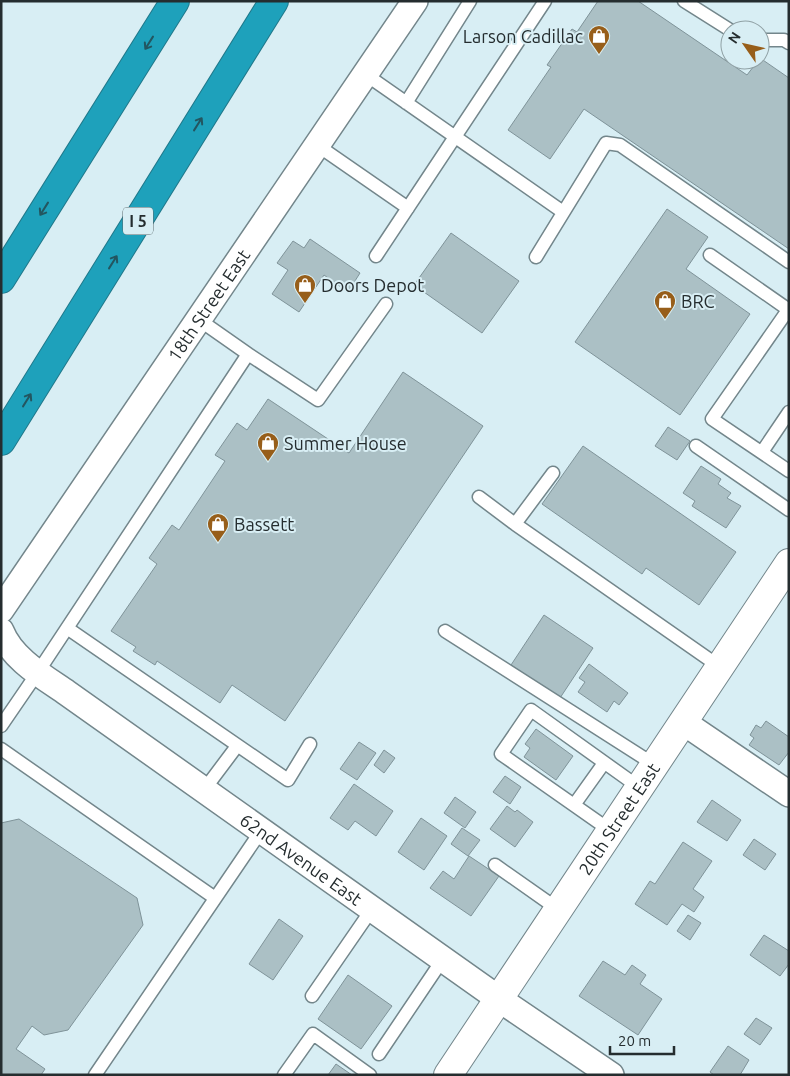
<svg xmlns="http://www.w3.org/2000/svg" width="790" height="1076" font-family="Ubuntu,sans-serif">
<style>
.building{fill:#abc0c5;stroke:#7f9399}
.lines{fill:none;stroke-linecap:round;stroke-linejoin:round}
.service-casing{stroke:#73868b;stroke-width:15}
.minor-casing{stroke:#73868b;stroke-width:28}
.secondary-casing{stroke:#73868b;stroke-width:30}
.motorway-casing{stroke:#20788a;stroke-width:30}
.service{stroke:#fff;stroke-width:12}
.minor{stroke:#fff;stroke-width:25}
.secondary{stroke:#fff;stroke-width:28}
.motorway{stroke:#1ea1bb;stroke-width:28}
.oneway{stroke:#235660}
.labels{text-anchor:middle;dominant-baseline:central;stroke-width:4;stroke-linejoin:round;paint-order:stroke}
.shield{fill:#d8eef4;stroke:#5b676a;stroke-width:1}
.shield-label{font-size:16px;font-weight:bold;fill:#252d2f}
.poi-label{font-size:18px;fill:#252d2f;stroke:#d8eef4;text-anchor:start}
.street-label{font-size:18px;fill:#252d2f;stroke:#d8eef4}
</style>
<rect width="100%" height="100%" fill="#d8eef4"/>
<path class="building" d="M598,1H638L747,75L760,58L789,78V249L584,109L550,159L508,130L551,67L547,65L572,29L577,32Z
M667,209L708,237L686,269L750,314L680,415L575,342Z
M451,233L519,281L482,333L414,285Z
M310,239L360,273L348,292L324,275L299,312L272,294L288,270L277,263L293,241L304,248Z
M403,372L483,426L285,721L232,685L220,703L157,661L155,665L133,651L136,647L111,631L157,564L149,558L172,525L179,530L225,461L215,455L237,423L247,430L268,399L349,453Z
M668,427L690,441L677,460L655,446Z
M583,446L736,552L699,605L646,568L642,574L542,504Z
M701,466L721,479L718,484L731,493L727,498L741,506L726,528L692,506L695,501L683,493Z
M544,615L593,648L560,698L511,665Z
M589,664L628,693L619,705L614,701L607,712L578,692L585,682L579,678Z
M766,721L789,737V752L779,765L749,745L754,738L750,735L756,725L761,728Z
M536,729L573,756L556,780L524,757L530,748L525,744Z
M359,742L376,753L357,780L340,769Z
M384,750L395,758L384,773L374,765Z
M505,776L521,787L510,804L493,792Z
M354,784L393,811L376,836L355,821L348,830L330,818Z
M455,797L476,812L465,828L444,813Z
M712,800L741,820L727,841L697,822Z
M507,806L515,812L517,810L533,822L515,847L490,829Z
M421,818L447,836L424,870L398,852Z
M19,819L137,898L143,925L68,1030L44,1035L32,1026L16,1049L45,1069L41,1075H1V823Z
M462,828L480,840L468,856L451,844Z
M754,839L776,854L765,870L743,855Z
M683,842L712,861L693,889L704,897L694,912L682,904L667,925L635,904L650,881L655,884Z
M469,856L499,876L471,916L430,888L443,871L454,879Z
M688,915L701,923L690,940L677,931Z
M279,919L303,936L273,980L249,964Z
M764,935L789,951V964L780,976L750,955Z
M603,961L625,975L632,965L646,975L640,984L662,999L638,1035L579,996Z
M348,975L392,1006L361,1049L318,1019Z
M756,1018L772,1028L760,1045L744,1034Z
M728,1046L749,1060L740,1075H714L710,1072Z
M336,1064L352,1075H328Z"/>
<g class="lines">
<g class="service-casing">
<path id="service" d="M684,1L730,30
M760,40H784L789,43
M365,74L563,212
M406,103L470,1
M317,145L408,208
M710,255L789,310
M376,256L545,1
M536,257L606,143L620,145L789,262
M788,310L712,419L789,471
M198,319L248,354
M696,446L789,510
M762,452L789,412
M553,473L515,524L720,667
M479,497L515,524
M67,628L288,780L310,744
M445,631L655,765
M1,726L38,672L248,354L318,400L386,304
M1,749L215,898
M204,790L237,746
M574,805L604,763
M611,831L501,754L531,710L640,788
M495,865L559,910
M312,996L372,909
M379,1054L443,959
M95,1075L261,831
M284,1075L313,1034L370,1075"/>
</g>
<g class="minor-casing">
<g id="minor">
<path id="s1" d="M1,610L415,1"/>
<path id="s2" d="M1,631C12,659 44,677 67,693L499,999L611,1075"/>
<path d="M683,722L789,794"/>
</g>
</g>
<g class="secondary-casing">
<g id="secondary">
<path id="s3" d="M448,1075L789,563"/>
</g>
</g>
<g class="motorway-casing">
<path id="motorway" d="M1,279L175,1
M1,441L274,1"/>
</g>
<use href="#service" class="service"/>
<use href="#minor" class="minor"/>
<use href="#secondary" class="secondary"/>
<use href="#motorway" class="motorway"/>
</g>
<defs><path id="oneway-shaft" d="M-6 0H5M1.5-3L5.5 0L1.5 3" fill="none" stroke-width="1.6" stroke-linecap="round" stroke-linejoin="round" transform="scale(1.25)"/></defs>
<g class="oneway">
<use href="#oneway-shaft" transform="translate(149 43) rotate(122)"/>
<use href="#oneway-shaft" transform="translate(198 124) rotate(-58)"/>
<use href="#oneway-shaft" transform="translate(44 209) rotate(122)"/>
<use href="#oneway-shaft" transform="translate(113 262) rotate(-58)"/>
<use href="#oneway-shaft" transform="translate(27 400) rotate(-58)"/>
</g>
<defs>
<g id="shop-pin" transform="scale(1.125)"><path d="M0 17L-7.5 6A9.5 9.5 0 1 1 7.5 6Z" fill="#975e1a" stroke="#d8eef4"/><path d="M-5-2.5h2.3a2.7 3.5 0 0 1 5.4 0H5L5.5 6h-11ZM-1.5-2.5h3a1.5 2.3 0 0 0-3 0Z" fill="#fff"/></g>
</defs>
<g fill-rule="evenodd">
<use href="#shop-pin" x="599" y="36"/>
<use href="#shop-pin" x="305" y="285"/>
<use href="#shop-pin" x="665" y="301"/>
<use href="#shop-pin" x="268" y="443"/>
<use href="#shop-pin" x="218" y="524"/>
</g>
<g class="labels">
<rect class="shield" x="123" y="207.5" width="30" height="27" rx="4"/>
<g class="shield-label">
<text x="138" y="221">I 5</text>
</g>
<g class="poi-label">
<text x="583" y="36" text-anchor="end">Larson Cadillac</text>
<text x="321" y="285">Doors Depot</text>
<text x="681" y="301">BRC</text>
<text x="284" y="443">Summer House</text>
<text x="234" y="524">Bassett</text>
</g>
<g class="street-label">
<text stroke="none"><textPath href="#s1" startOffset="369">18th Street East</textPath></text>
<text stroke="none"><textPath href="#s3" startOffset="308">20th Street East</textPath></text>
<text stroke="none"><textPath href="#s2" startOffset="379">62nd Avenue East</textPath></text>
</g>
</g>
<rect width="790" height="1076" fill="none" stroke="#252d2f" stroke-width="5"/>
<g transform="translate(745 45) rotate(304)"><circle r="24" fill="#d8eef4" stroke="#90a1a5"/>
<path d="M0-4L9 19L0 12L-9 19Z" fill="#975e1a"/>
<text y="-8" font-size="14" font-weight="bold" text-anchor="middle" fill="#252d2f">N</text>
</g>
<path d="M610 1046v8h64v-8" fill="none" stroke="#252d2f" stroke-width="2.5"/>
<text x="618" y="1046" font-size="15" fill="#252d2f" stroke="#d8eef4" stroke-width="4" paint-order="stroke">20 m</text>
</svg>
